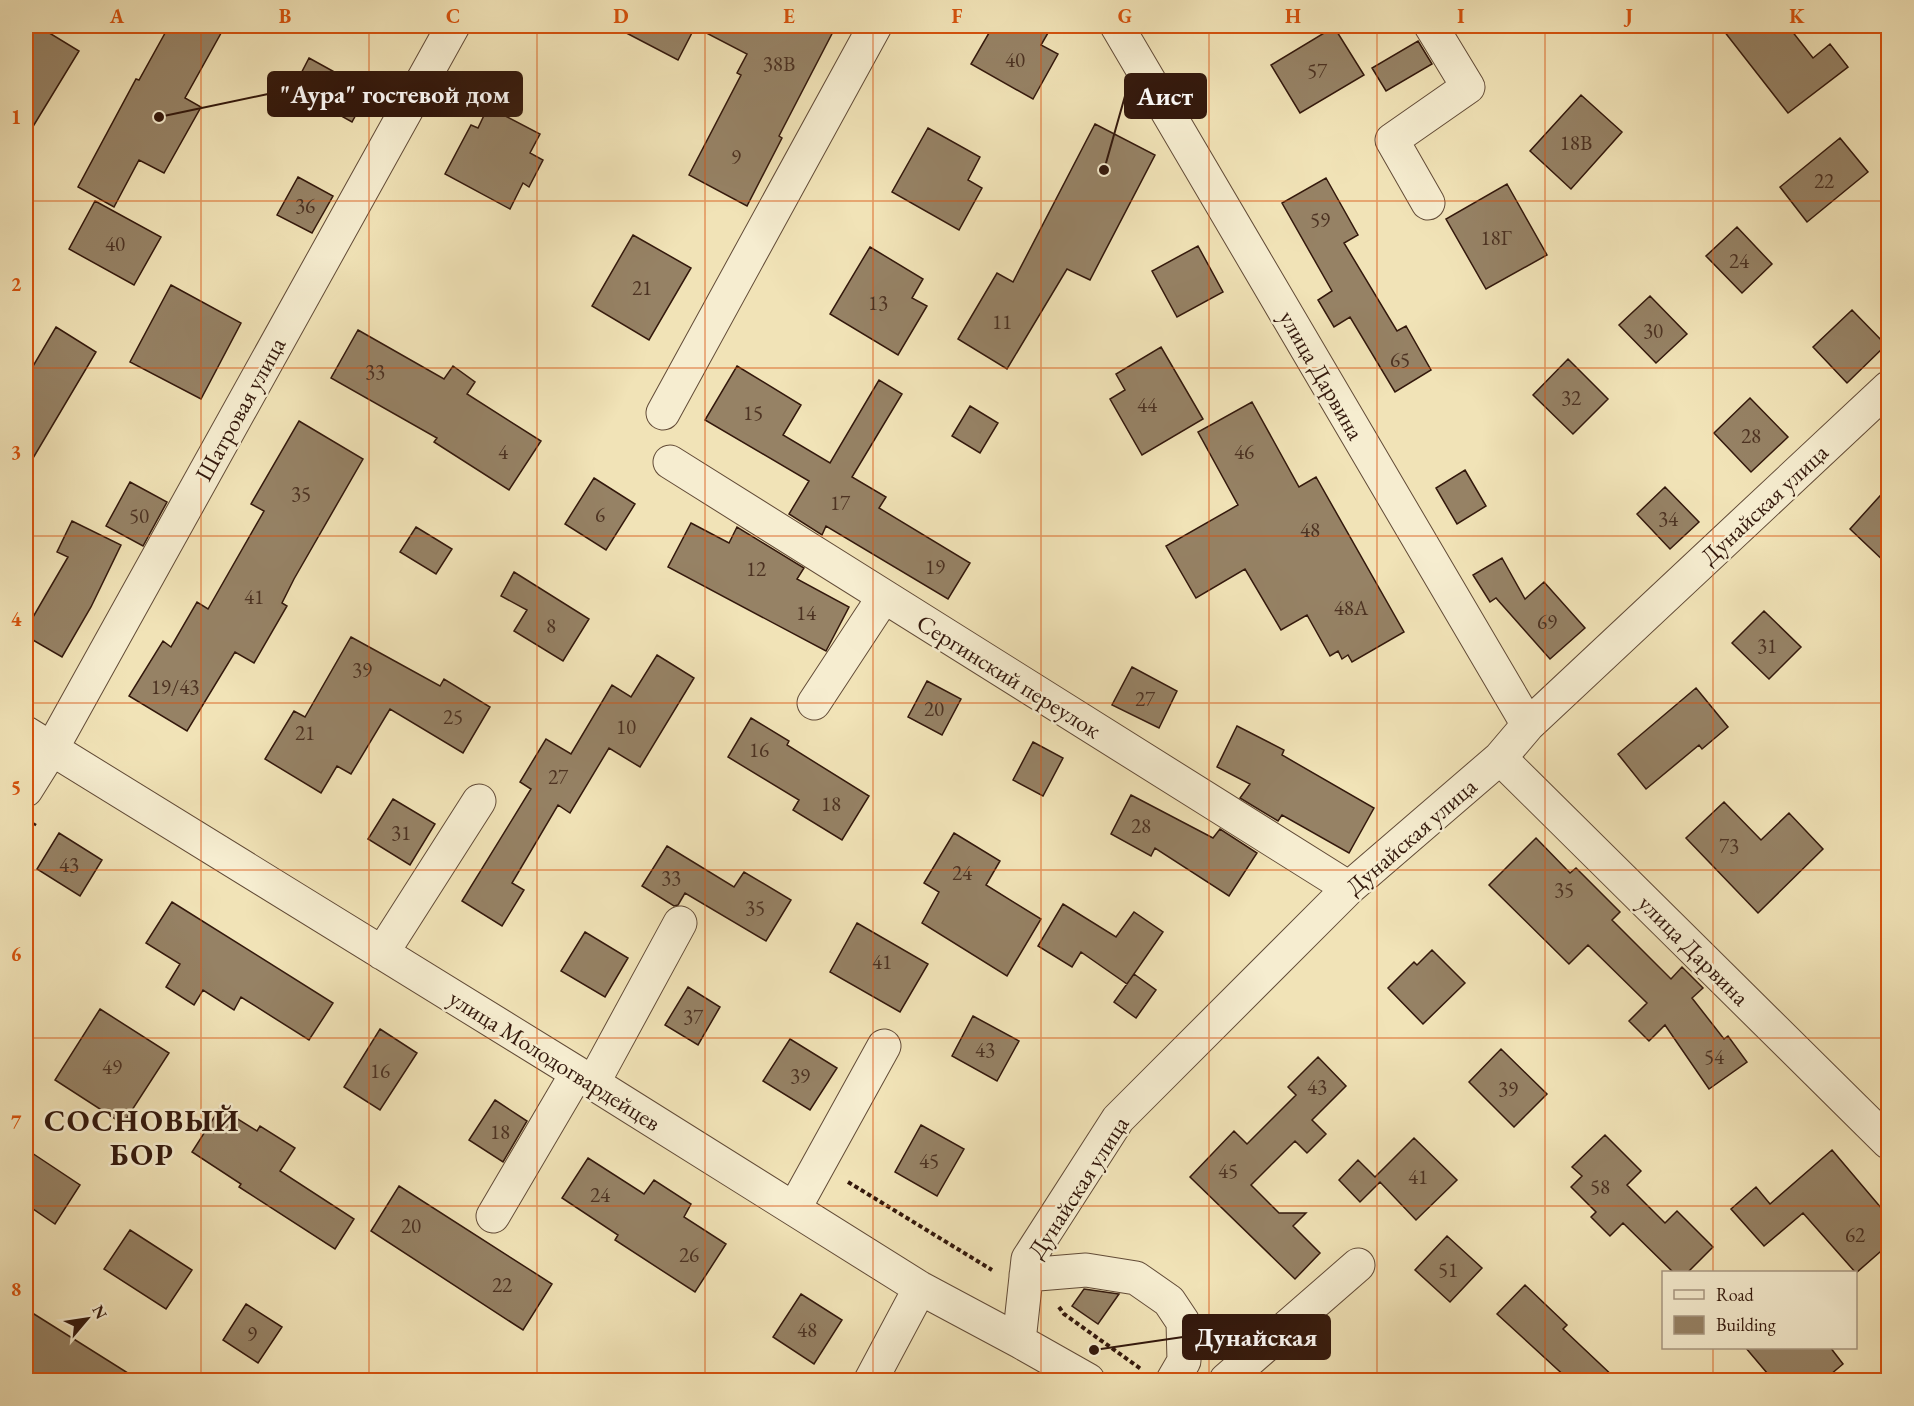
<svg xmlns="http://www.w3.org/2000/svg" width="1914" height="1406" font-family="'EB Garamond',serif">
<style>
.building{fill:#968265;stroke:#33180c;stroke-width:1.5}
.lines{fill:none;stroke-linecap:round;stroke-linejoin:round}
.minor-casing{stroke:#624b37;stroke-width:35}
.path{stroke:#33180c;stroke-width:4;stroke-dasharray:4.5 3;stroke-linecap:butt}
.minor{stroke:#f6edd0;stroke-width:33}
.grid{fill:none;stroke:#d6520c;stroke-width:1.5;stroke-opacity:0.55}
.labels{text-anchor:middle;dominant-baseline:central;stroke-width:5;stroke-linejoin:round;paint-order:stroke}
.number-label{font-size:21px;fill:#4c3222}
.street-label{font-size:24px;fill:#33180c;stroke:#f6edd0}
.district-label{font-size:30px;font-weight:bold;letter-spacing:1.5px;fill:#33180c;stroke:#f6edd0}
.leader{fill:none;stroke:#33180c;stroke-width:2}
.callout-dot{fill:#33180c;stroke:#f6edd0;stroke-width:2}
.callout{fill:#33180c;stroke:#33180c;stroke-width:2}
.callout-label{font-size:26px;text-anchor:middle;font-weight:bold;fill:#fff}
.neatline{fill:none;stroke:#d6520c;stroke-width:2}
.grid-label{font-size:20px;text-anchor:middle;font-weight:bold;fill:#d6520c}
</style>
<rect width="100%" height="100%" fill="#f1e3b7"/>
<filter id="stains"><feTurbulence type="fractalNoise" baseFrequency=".00333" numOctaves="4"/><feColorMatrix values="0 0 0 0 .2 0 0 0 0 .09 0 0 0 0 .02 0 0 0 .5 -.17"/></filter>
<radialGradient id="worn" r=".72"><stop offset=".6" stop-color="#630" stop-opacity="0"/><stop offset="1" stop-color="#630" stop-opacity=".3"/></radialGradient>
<path class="building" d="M26,26H38L79,51L26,138Z
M169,26H225L185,98L201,107L164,173L139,160L114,207L78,187L136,79L139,80Z
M613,26H836L779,136L782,138L747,206L689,175L741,75L737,73L747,54L695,27L678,60Z
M993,26H1052L1041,45L1058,54L1033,99L971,64Z
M1720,26H1788L1813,58L1830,44L1848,67L1788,113Z
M1334,27L1364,75L1300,113L1271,65Z
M1418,41L1432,64L1386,91L1372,68Z
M309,58L369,91L352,122L293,89Z
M1581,95L1622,132L1571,189L1530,151Z
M488,107L540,134L530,153L543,160L529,187L523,183L510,209L445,174L471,125L478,128Z
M1095,124L1155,155L1090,280L1067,269L1007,369L958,339L997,273L1013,282Z
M928,128L980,157L968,180L982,188L959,230L892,192Z
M1840,138L1868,172L1807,222L1780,187Z
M298,177L333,196L312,233L277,215Z
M1326,178L1358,235L1344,243L1397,331L1406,326L1431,370L1395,392L1350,317L1334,327L1318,300L1332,291L1282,203Z
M1507,184L1547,255L1486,289L1446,219Z
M95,201L161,237L134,285L69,249Z
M1737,227L1772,264L1742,293L1706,256Z
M633,235L691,268L649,340L592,306Z
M1198,246L1223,292L1177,317L1152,271Z
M870,247L923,279L912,298L927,306L898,355L830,314Z
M171,285L241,323L201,399L130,362Z
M1650,296L1687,334L1656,363L1619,325Z
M1852,310L1886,345L1847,383L1813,347Z
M56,327L96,352L26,470V378Z
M358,330L444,379L453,366L475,382L467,394L541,441L509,490L434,442L437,438L331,378Z
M1161,347L1203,419L1142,455L1110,399L1125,390L1116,374Z
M1568,359L1608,399L1573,434L1533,395Z
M737,366L801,405L783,435L830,463L879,380L902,394L852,477L886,497L879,508L970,563L948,599L826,526L822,535L789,514L809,481L705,420Z
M1750,398L1788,437L1751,472L1714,433Z
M1252,402L1299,487L1316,477L1404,632L1352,662L1348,655L1342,659L1338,651L1330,656L1307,615L1281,630L1245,569L1196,598L1166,546L1238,505L1198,432Z
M970,406L998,423L980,453L952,436Z
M299,421L363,459L294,579L282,603L287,606L254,663L235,652L187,731L129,696L163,641L171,647L197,602L208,609L264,511L251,504Z
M1465,470L1486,506L1457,524L1436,488Z
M594,478L635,504L606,550L565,524Z
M130,482L167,502L143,546L106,526Z
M1665,487L1699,522L1670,549L1637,514Z
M1888,487V565L1850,529Z
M72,521L121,545L91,607L62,657L26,636V629L68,557L57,552Z
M691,523L729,543L737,527L804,568L797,579L849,607L826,651L668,567Z
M416,527L452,549L436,574L400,552Z
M1502,558L1525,599L1544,582L1585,628L1550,659L1496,598L1490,602L1473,575Z
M514,572L589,619L563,661L514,631L527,610L501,596Z
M1764,611L1801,647L1769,679L1732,643Z
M351,637L440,686L444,679L490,707L463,753L390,709L351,774L337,766L321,793L265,759L294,711L305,717Z
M657,655L694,678L640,767L609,748L570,813L558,805L512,883L524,890L502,926L462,901L531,789L520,782L546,739L571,754L612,685L631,697Z
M1132,667L1177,691L1159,728L1112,705Z
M927,681L961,699L942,735L908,717Z
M1696,688L1728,727L1702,749L1699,745L1646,789L1618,754Z
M751,718L789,741L787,745L869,796L842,840L793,810L799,800L728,757Z
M1237,726L1284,750L1282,755L1374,808L1349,853L1282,815L1278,821L1240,798L1250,784L1217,767Z
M1033,742L1063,758L1043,796L1013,780Z
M1131,795L1213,838L1220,829L1257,853L1229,896L1155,848L1151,856L1111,834Z
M393,799L435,824L410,865L368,839Z
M1724,802L1761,840L1789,813L1823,849L1758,913L1686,838Z
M59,833L102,860L80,896L37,869Z
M954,833L1000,861L986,885L1041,919L1007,976L922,923L939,892L924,883Z
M1536,838L1570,873L1576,868L1620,912L1612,920L1671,979L1682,967L1703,988L1692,998L1724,1039L1728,1036L1747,1062L1709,1089L1665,1025L1649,1041L1629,1021L1647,1003L1588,945L1569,964L1489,885Z
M667,846L734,887L744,872L791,900L766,941L685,893L678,905L674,906L642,886Z
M172,902L333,1003L309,1040L241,997L234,1010L203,990L194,1005L166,987L180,964L146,943Z
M1063,904L1116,937L1134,912L1163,932L1127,984L1081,952L1072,967L1038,946Z
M857,923L928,964L900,1012L830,972Z
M585,932L628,958L605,997L561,971Z
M1432,950L1465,983L1423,1024L1388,988L1414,962L1417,965Z
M1134,974L1156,990L1136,1018L1114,1002Z
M688,987L720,1007L698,1045L665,1025Z
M100,1009L169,1053L123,1124L55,1080Z
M973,1016L1019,1041L997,1081L952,1056Z
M380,1029L417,1053L380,1110L344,1087Z
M790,1039L837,1068L810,1110L763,1081Z
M1501,1049L1547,1094L1514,1127L1469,1082Z
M1318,1057L1346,1086L1312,1120L1326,1134L1307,1153L1295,1141L1251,1185L1279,1213H1306L1293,1226L1320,1253L1295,1279L1190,1177L1234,1131L1247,1144L1296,1095L1288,1087Z
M495,1100L527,1121L503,1162L469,1140Z
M220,1108L257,1131L260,1126L295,1148L280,1171L354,1219L335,1249L239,1187L241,1184L192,1152Z
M921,1125L964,1149L937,1196L895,1172Z
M1605,1135L1641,1171L1627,1185L1665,1223L1677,1211L1713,1247L1688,1272H1673L1623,1223L1610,1236L1591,1217L1596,1212L1571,1187L1582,1176L1572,1167Z
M1414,1138L1457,1180L1416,1220L1380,1182L1360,1202L1339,1180L1358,1160L1375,1177Z
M26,1149L80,1185L55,1224L26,1204Z
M1832,1150L1888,1216V1245L1856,1273L1803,1213L1764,1246L1731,1209L1756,1187L1770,1204Z
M588,1158L644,1194L654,1180L691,1204L684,1217L726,1244L695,1292L615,1240L618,1235L562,1198Z
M399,1186L552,1284L523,1330L371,1231Z
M130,1230L192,1270L166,1309L104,1269Z
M1447,1236L1482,1268L1450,1302L1415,1270Z
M1525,1285L1567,1325L1563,1329L1617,1380H1569L1497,1314Z
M1084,1289L1119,1294L1098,1324L1072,1306Z
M801,1294L842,1320L814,1364L773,1337Z
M246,1304L282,1327L258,1363L223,1340Z
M26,1309L139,1380H45L26,1368Z
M1745,1347H1830L1843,1364L1824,1380H1773Z"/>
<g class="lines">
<g class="minor-casing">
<path id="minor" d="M1117,26L1528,725
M1428,203L1392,140L1468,87L1431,26
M663,413L875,26
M670,462L1349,888
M814,703L883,598
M26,733L577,1073L920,1288L1019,1341L1088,1380
M1500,758L1888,1142
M26,790L51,750L453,26
M382,953L479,801
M593,1083L680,923
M794,1209L884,1046
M493,1216L577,1073
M1026,1275L1086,1270L1136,1278L1169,1301L1183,1322L1184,1361L1173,1380
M1019,1341L1028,1259L1118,1119L1349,888L1500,758L1528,725L1888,388
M871,1380L920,1288
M1226,1380L1358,1265"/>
</g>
<path class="path" d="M26,838L35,823
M848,1182L992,1270
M1059,1307L1064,1314L1141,1369"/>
<use href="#minor" class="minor"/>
</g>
<path class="grid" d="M201,26V1380M369,26V1380M537,26V1380M705,26V1380M873,26V1380M1041,26V1380M1209,26V1380M1377,26V1380M1545,26V1380M1713,26V1272M26,201H1888M26,368H1888M26,536H1888M26,703H1888M26,870H1888M26,1038H1888M26,1206H1888M1713,1348V1380"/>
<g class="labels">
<g class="number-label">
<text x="1015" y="59">40</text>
<text x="779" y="63">38В</text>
<text x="1317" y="70">57</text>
<text x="1576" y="142">18В</text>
<text x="736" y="156">9</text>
<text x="1824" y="180">22</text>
<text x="305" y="205">36</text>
<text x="1320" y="219">59</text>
<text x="1496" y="237">18Г</text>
<text x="115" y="243">40</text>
<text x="1739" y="260">24</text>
<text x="642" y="287">21</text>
<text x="878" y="302">13</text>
<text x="1002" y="321">11</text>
<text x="1653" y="330">30</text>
<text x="1400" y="359">65</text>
<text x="375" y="371">33</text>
<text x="1571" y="397">32</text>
<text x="1147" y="404">44</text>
<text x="753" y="412">15</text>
<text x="1751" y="435">28</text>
<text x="503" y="451">4</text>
<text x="1244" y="451">46</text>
<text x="301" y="493">35</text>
<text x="840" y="502">17</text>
<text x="600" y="514">6</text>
<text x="139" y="515">50</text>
<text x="1668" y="518">34</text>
<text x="1310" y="529">48</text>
<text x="935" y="566">19</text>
<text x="756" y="568">12</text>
<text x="254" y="596">41</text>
<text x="1351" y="607">48А</text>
<text x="806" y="612">14</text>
<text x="1547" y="621">69</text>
<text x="551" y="625">8</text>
<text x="1767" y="645">31</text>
<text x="362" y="669">39</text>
<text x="175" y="686">19/43</text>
<text x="1145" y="698">27</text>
<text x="934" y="708">20</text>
<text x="453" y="716">25</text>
<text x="626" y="726">10</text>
<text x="305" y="732">21</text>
<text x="759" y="749">16</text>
<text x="558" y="776">27</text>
<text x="831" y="803">18</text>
<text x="1141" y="825">28</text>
<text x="401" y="832">31</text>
<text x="1729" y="845">73</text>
<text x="69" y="864">43</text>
<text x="962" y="872">24</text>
<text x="671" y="877">33</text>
<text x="1564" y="889">35</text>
<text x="755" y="907">35</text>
<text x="882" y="961">41</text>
<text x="693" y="1016">37</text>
<text x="985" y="1049">43</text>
<text x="1714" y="1056">54</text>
<text x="112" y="1066">49</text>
<text x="380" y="1070">16</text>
<text x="800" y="1075">39</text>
<text x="1317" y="1086">43</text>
<text x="1508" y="1088">39</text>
<text x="500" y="1131">18</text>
<text x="929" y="1160">45</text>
<text x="1228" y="1170">45</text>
<text x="1418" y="1176">41</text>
<text x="1600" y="1186">58</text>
<text x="600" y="1194">24</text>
<text x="411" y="1225">20</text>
<text x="1855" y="1234">62</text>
<text x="689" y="1254">26</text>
<text x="1448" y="1269">51</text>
<text x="502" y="1284">22</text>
<text x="807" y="1329">48</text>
<text x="252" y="1333">9</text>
</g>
<g class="street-label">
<text transform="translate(1322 375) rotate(60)">улица Дарвина</text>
<text transform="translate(240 409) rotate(-61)">Шатровая улица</text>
<text transform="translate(1764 504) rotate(-43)">Дунайская улица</text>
<text transform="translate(1009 676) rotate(32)">Сергинский переулок</text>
<text transform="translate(1411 836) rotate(-41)">Дунайская улица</text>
<text transform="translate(1694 950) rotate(45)">улица Дарвина</text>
<text transform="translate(555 1060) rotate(32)">улица Молодогвардейцев</text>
<text transform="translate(1078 1187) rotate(-57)">Дунайская улица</text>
</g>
<g class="district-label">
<text x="142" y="1120">СОСНОВЫЙ<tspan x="142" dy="34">БОР</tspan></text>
</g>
</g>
<path class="leader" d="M159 117L268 94M1104 170L1125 96M1094 1350L1183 1337"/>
<g class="callout-dot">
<circle cx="159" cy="117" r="6"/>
<circle cx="1104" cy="170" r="6"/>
<circle cx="1094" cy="1350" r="6"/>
</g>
<g class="callout">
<rect x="268" y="72" width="254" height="44" rx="6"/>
<rect x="1125" y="74" width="81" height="44" rx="6"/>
<rect x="1183" y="1315" width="147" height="44" rx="6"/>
</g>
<g class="callout-label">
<text x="395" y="103">"Аура" гостевой дом</text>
<text x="1165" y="105">Аист</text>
<text x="1256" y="1346">Дунайская</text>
</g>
<rect width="1914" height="1406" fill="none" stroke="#f1e3b7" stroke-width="66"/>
<rect x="1662" y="1271" width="195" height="78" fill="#f6edd0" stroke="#a89882" stroke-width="1.5"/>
<rect x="1674" y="1290" width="30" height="9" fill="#f6edd0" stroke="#a89882" stroke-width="1.5"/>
<text x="1716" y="1301" font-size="18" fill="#33180c">Road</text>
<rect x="1674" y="1316" width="30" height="18" fill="#968265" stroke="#a89882" stroke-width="1.5"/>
<text x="1716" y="1331" font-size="18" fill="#33180c">Building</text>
<g transform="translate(87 1319) rotate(61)" stroke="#f6edd0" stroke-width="4.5" paint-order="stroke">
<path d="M0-4.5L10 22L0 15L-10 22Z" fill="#33180c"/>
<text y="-9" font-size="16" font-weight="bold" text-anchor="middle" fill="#33180c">N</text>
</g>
<rect x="33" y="33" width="1848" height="1340" class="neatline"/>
<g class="grid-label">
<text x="117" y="23">A</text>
<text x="285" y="23">B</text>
<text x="453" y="23">C</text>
<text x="621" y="23">D</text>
<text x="789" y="23">E</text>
<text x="957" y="23">F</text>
<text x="1125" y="23">G</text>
<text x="1293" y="23">H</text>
<text x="1461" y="23">I</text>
<text x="1629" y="23">J</text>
<text x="1797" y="23">K</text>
<text x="16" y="124">1</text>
<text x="16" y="291">2</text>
<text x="16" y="459">3</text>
<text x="16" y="626">4</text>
<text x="16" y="794">5</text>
<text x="16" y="961">6</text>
<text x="16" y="1129">7</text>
<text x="16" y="1296">8</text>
</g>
<rect width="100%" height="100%" filter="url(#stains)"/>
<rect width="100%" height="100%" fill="url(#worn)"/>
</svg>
